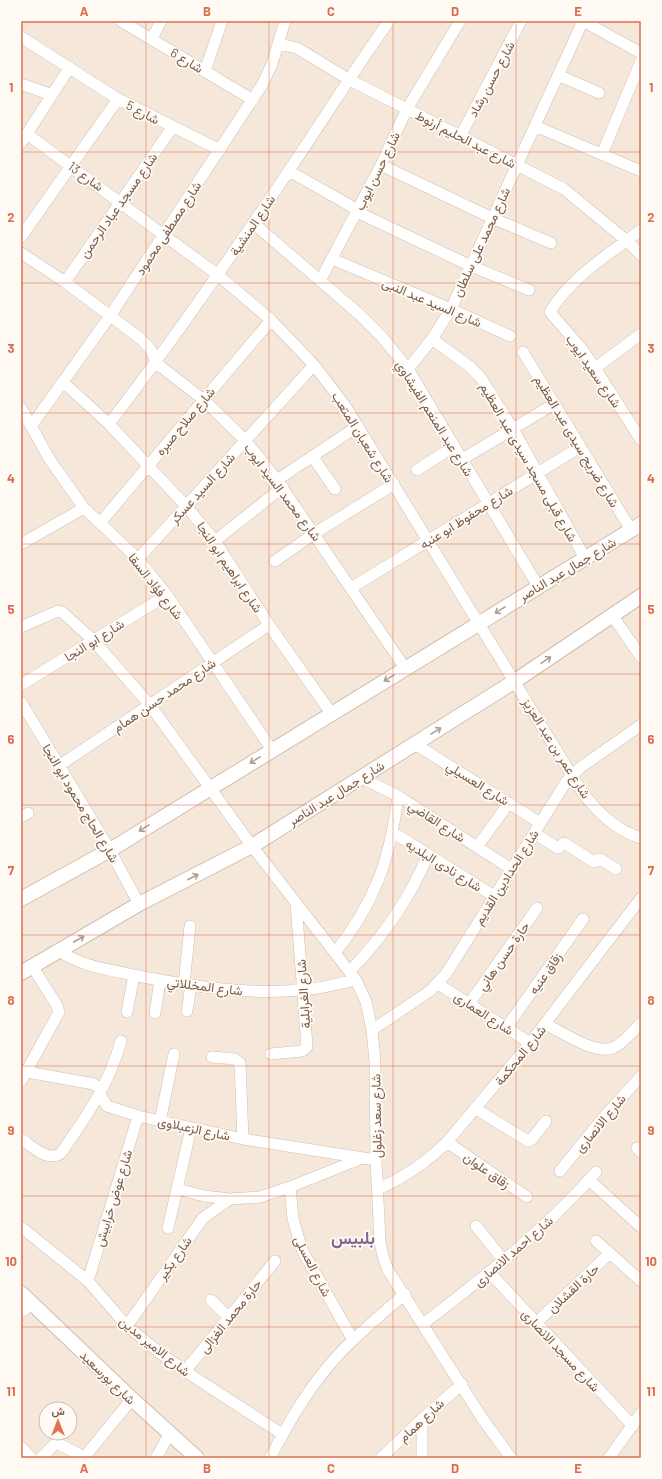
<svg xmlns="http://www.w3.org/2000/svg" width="662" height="1479" font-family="Barlow,Vazirmatn,sans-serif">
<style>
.residential{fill:#f5e8da;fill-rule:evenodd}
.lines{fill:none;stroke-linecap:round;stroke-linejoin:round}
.minor-casing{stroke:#d1beb0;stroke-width:12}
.tertiary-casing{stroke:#d1beb0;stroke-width:16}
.minor{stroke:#fff;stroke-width:11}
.tertiary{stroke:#fff;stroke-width:14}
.oneway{stroke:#af9d94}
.grid{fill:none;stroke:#dc6d51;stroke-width:1;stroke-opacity:0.55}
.labels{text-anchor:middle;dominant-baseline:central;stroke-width:3.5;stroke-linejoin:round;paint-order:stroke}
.street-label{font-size:13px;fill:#7a5c4d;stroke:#fffaf3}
.district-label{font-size:17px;font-weight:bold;fill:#846695;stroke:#fffaf3}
.neatline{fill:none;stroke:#dc6d51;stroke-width:1.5}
.grid-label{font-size:13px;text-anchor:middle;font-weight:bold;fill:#dc6d51}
</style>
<rect width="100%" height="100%" fill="#fdf6ec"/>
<path class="residential" d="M21,21H641V1458H21ZM46,1409H70V1433H46Z"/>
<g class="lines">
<g class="minor-casing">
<path id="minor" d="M121,21L253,100
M583,21L641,53
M21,37L118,99L220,150
M152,39L161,21
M279,44L297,48L348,79L564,189L627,241L641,255
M205,71L222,21
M558,75L599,93
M21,84L52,95
M535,126L641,171
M27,134L218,275L271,320L314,365L346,407L582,792C598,812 615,830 641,838
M460,137L521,21
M21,143L70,67
M602,154L641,61
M381,165L492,218L551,243
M289,171L358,210
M357,212L471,266L529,290
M253,223L359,314L382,337L408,369L538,586
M641,230C609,254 571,277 550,312L581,348L595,368L641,440
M21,237L118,99
M21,253L65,282L141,339L151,350L156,363L204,400L245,440L277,480L405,668
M332,259L451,309L510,336
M320,281L381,165L407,109L460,21
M65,282L172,128
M432,339L469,366L481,378L513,429L585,558
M523,352L631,530
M595,368L641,334
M408,369L432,339L451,309L583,21
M63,382L109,424L186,506L215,541L269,625L331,713
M21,408L50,460L84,508L138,559L167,595L272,750
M109,424C172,342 230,258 288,172C322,122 354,70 389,21
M32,425L110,316L262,85L272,64L285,21
M312,456L335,489
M461,460L554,404
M417,470L453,447
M277,480L358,426
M100,523L271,320
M215,541L283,487
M21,544L84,508
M138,559L314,365
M275,561L315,533L394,484
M351,588L580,447
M612,615L641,657
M21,627L58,611L62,612L93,640L150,705L252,846L356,980L366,1002L372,1030L375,1061L376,1160L380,1242L383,1256L388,1270L482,1418L511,1458
M21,685L167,595
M21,702L110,850L139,904
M415,744L540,823
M60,765L269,625
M360,777L398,796L511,869
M21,817L28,813
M394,833L494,896
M534,833L558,848L564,843L594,862L600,859L616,869
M477,847L509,803
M59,951C82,966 106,969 133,975C189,986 245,995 302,990C320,989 338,984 356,980
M335,953C375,902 390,860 398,796
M350,971C384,936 409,900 428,855
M184,984L190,926
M438,984L530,1043
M469,1004L537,908
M187,1011L191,985
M127,1012L134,975
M155,1013L160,981
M545,1024C562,1032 595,1055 613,1048C624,1043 633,1031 641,1023
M506,1028L583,919
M372,1030L430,991L446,974L566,782L581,767L641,725
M271,1054L302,1051L307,1047L296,903
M212,1057L235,1059L240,1063L243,1139
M27,1072L94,1084L99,1088L102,1098L107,1106L138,1116L243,1139L376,1160
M21,1081L59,1012L56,1004L32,966
M476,1109L528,1141L532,1139L546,1121
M160,1121L174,1054
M21,1139C32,1146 48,1163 61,1153C86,1117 109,1085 121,1041
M447,1142L527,1197
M637,1148L641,1152
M560,1171L603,1118L641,1076
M589,1180L641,1227
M290,1187L293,1219L302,1250L353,1340
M177,1189L204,1196L230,1199L260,1197L290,1187L360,1159
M378,1189C405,1177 426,1163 447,1142L530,1043L641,898
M476,1226L504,1261
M21,1227L88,1281L127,1326L160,1353L191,1375L282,1434
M168,1228L191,1128
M596,1241L641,1281
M490,1273L633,1426
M88,1281L138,1116
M211,1300L229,1318
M21,1312L32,1304
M536,1323L610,1253
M423,1324C484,1277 545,1230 596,1172
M127,1326L203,1218L230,1199
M185,1371L275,1261
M422,1419V1458
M21,1447L31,1458
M41,1458L55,1444H59L82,1456L86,1455L132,1399
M156,1458L170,1433
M270,1458C290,1420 311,1383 341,1352C361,1331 383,1313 405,1294
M381,1458L422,1419L462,1384
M609,1458L641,1413"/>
</g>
<g class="tertiary-casing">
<path id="tertiary" d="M21,899L110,850L641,524
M21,973L139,904L252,846L515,681L641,596
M21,1293L132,1399L197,1458"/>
</g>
<use href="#minor" class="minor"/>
<use href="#tertiary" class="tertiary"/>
</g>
<defs><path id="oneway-shaft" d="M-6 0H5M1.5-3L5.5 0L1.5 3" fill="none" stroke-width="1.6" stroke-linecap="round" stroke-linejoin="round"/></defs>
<g class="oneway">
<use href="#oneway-shaft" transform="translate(500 610) rotate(148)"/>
<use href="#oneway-shaft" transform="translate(546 660) rotate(-34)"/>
<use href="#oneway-shaft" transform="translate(389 678) rotate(149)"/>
<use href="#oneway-shaft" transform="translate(436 731) rotate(-32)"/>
<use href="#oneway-shaft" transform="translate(255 760) rotate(149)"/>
<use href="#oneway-shaft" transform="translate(144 828) rotate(148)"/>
<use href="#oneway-shaft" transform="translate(193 877) rotate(-27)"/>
<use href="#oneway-shaft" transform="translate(79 939) rotate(-30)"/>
</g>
<path class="grid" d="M146,21V1458M269,21V1458M393,21V1458M516,21V1458M21,152H641M21,283H641M21,413H641M21,544H641M21,674H641M21,805H641M21,935H641M21,1066H641M21,1196H641M21,1327H641"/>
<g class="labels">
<g class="street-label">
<text transform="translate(187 60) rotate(31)">شارع 6</text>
<text transform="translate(491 79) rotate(-62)">شارع حسن رشاد</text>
<text transform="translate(143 112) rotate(28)">شارع 5</text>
<text transform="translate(466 139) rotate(27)">شارع عبد الحليم أرنوط</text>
<text transform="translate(377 171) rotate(-64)">شارع حسن ايوب</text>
<text transform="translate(86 176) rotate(36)">شارع 13</text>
<text transform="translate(118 205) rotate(-55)">شارع مسجد عباد الرحمن</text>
<text transform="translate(252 225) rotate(-56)">شارع المنشية</text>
<text transform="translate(168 228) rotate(-57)">شارع مصطفى محمود</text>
<text transform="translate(481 242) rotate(-65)">شارع محمد على سلطان</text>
<text transform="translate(432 302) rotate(23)">شارع السيد عبد النبى</text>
<text transform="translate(594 371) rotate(55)">شارع سعيد ايوب</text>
<text transform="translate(435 418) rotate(58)">شارع عبد المنعم الفيشاوي</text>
<text transform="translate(185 421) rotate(-50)">شارع صلاح صبره</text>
<text transform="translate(363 437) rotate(58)">شارع شعبان المتعب</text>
<text transform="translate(577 441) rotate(59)">شارع ضريح سيدى عبد العظيم</text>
<text transform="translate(529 462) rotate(60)">شارع قبلى مسجد سيدى عبد العظيم</text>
<text transform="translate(202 488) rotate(-48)">شارع السيد عسكر</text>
<text transform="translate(283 492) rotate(53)">شارع محمد السيد ايوب</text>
<text transform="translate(466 517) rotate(-32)">شارع محفوظ ابو عنبه</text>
<text transform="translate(230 567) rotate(56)">شارع ابراهيم ابو النجا</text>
<text transform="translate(567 569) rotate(-31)">شارع جمال عبد الناصر</text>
<text transform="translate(156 586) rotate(52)">شارع فؤاد السقا</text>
<text transform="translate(94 640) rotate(-32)">شارع ابو النجا</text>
<text transform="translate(164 695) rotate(-34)">شارع محمد حسن همام</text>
<text transform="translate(557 748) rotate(58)">شارع عمر بن عبد العزيز</text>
<text transform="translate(478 783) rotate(32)">شارع العسيلي</text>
<text transform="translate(336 793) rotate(-32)">شارع جمال عبد الناصر</text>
<text transform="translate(81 803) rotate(59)">شارع الحاج محمود ابو النجا</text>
<text transform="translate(437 821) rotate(33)">شارع القاضي</text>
<text transform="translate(444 865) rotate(32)">شارع نادى البلديه</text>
<text transform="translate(506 877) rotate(-58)">شارع الحدادين القديم</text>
<text transform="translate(503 956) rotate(-55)">حارة حسن هاني</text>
<text transform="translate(545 973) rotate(-55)">زقاق عنيه</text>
<text transform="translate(205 986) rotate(7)">شارع المخللاتي</text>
<text transform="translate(303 994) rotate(-94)">شارع الغرابلية</text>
<text transform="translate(484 1013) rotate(33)">شارع العمارى</text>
<text transform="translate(520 1055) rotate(-51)">شارع المحكمة</text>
<text transform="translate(376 1116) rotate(-91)">شارع سعد زغلول</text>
<text transform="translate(600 1123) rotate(-50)">شارع الانصارى</text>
<text transform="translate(194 1128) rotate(12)">شارع الزعبلاوى</text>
<text transform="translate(487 1170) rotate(35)">زقاق علوان</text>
<text transform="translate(113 1198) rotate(-73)">شارع عوض خرابيش</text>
<text transform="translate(513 1251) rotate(-41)">شارع احمد الانصارى</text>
<text transform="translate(174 1258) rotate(-55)">شارع بكير</text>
<text transform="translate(313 1266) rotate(63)">شارع العسلى</text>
<text transform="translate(573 1288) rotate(-43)">حارة القشلان</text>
<text transform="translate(230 1316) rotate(-51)">حارة محمد الغزالى</text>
<text transform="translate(155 1346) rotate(39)">شارع الامير مدين</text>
<text transform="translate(561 1350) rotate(47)">شارع مسجد الانصارى</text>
<text transform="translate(108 1377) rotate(44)">شارع بورسعيد</text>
<text transform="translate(421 1420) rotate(-43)">شارع همام</text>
</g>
<g class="district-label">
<text x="353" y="1237">بلبيس</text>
</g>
</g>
<rect width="662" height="1479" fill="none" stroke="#fffaf3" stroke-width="44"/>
<g transform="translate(58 1421)"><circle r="19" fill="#fffaf3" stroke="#cabbb1"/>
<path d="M0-3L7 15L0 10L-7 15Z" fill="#e76f51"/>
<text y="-6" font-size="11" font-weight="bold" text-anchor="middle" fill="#7a5c4d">ش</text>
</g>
<rect x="22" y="22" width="618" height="1435" class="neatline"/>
<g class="grid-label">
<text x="84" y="16">A</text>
<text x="207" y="16">B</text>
<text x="331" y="16">C</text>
<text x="455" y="16">D</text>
<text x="578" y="16">E</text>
<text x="11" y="92">1</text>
<text x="651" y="92">1</text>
<text x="11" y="222">2</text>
<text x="651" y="222">2</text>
<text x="11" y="353">3</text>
<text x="651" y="353">3</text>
<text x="11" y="483">4</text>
<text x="651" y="483">4</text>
<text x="11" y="614">5</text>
<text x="651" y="614">5</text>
<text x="11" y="744">6</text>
<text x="651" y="744">6</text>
<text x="11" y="875">7</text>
<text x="651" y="875">7</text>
<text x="11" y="1005">8</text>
<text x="651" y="1005">8</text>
<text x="11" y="1135">9</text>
<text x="651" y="1135">9</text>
<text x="11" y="1266">10</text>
<text x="651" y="1266">10</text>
<text x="11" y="1396">11</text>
<text x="651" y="1396">11</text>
<text x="84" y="1473">A</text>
<text x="207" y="1473">B</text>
<text x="331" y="1473">C</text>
<text x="455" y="1473">D</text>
<text x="578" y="1473">E</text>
</g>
</svg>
